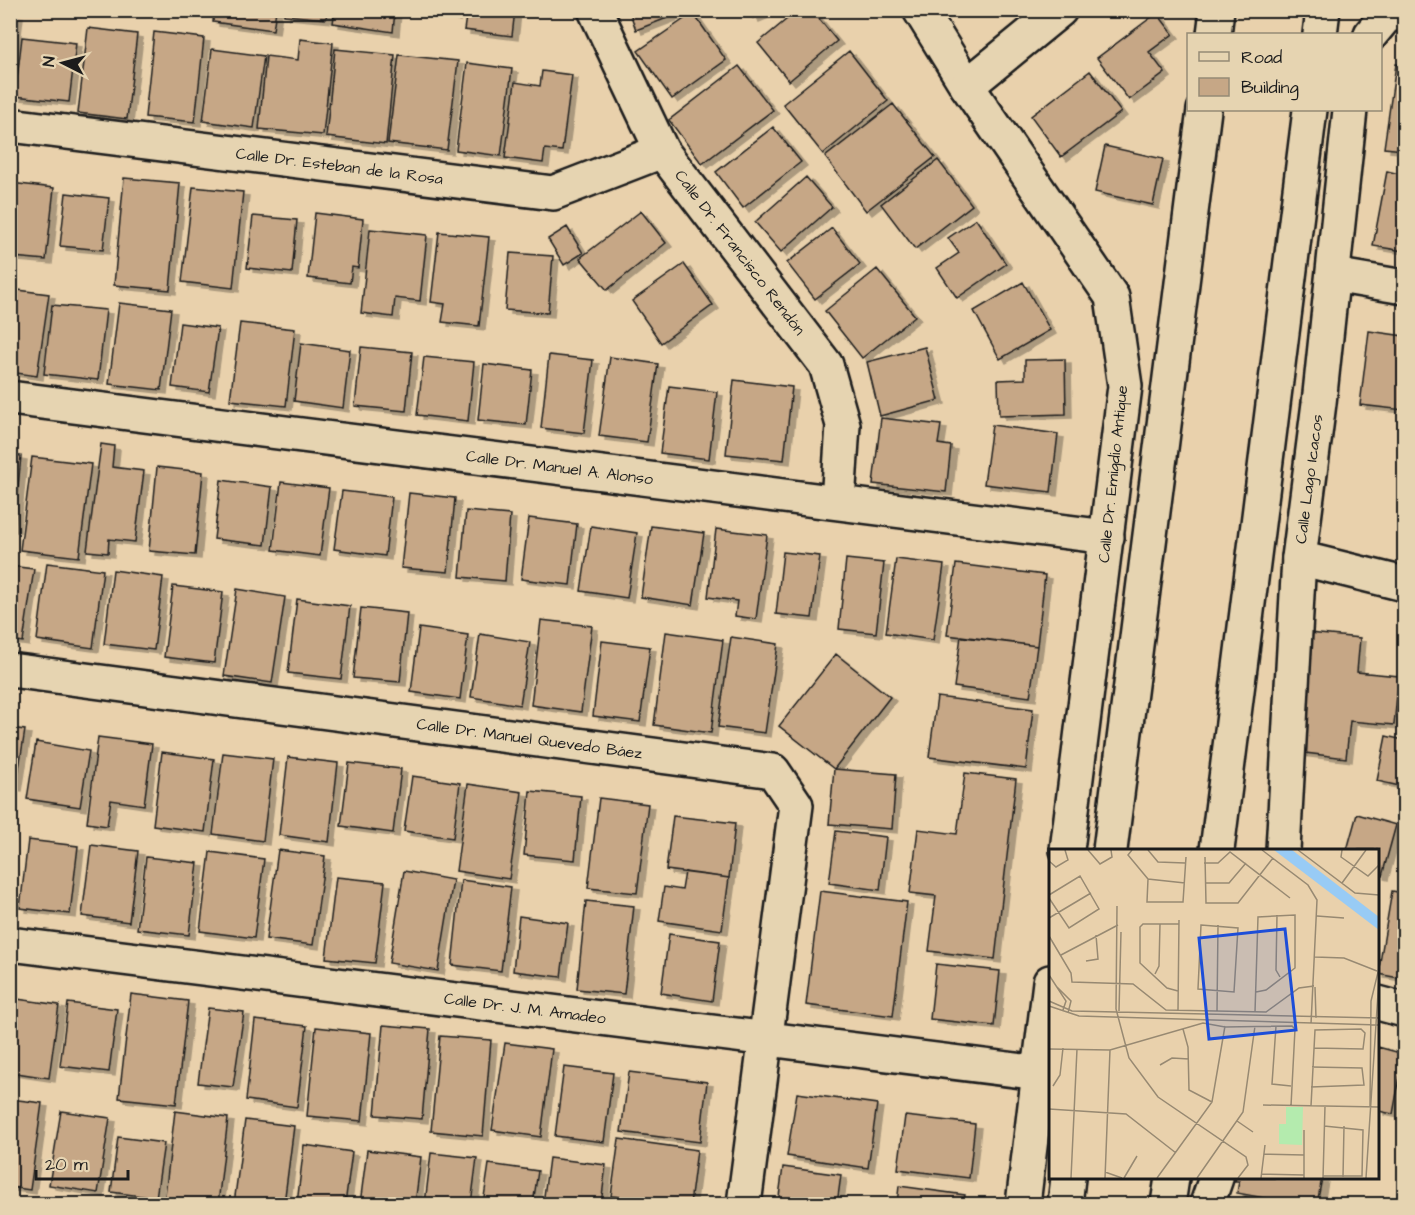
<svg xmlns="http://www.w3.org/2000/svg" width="1415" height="1215" font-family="'Architects Daughter',sans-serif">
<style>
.building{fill:#c6a786;stroke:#1c1c1c;stroke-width:1.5;filter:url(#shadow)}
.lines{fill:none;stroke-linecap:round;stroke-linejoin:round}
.minor-casing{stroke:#1c1c1c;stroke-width:38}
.minor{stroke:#e6d4b1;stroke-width:33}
.labels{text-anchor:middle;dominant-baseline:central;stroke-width:6;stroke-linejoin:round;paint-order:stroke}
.street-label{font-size:16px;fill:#1c1c1c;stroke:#e6d4b1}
.inset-road{fill:none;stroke:#978972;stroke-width:1.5}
.view{fill:#1d4ed8;fill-opacity:0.15;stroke:#1d4ed8;stroke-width:3}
.inset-edge{fill:none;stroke:#1c1c1c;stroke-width:3}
</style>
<defs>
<filter id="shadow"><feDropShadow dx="6" dy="4" stdDeviation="0" flood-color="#0004"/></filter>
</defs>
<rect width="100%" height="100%" fill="#e9d1ac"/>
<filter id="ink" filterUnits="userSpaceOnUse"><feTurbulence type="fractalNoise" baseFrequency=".0167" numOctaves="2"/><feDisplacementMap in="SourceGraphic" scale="12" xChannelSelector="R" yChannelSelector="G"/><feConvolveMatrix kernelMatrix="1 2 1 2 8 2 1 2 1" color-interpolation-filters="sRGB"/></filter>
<g filter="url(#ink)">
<path class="building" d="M214,10H276L273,30L213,22Z
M284,10H327L326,19L284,15Z
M335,10H395L393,32L333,23Z
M407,10H454V17Z
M467,10H515L512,36L464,30Z
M629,10H688L636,30Z
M750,10H772L753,18Z
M798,10H812L837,41L789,81L758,43Z
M10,13L17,14L10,72Z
M693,13L726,60L672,99L638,51Z
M1157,13L1173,34L1149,52L1165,73L1129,100L1097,58Z
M88,28L137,34L127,119L78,113Z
M154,32L204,38L195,122L145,117Z
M22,37L76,43L69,102L15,96Z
M300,39L333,43L323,135L259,129L266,56L298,60Z
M212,49L264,56L254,128L203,121Z
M335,49L395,55L386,144L326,137Z
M849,51L888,101L823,154L783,104Z
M399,55L458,61L447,150L388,143Z
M467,63L512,69L501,156L456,150Z
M1396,64L1404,65V150L1384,148Z
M739,66L773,110L702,164L669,120Z
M542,71L572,75L562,151L545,149L543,163L505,158L515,82L540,86Z
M1090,71L1121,112L1061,157L1031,116Z
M893,104L935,157L866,211L825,157Z
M773,127L801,162L743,208L716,172Z
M1105,146L1163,159L1153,205L1095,192Z
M938,160L972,205L915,249L881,204Z
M1387,171L1404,175V251L1373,246Z
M806,177L832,207L781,252L755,222Z
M124,178L180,183L170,290L114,285Z
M10,183L54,188L46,260L13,257L17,219H10Z
M193,187L243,192L233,288L182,282Z
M66,193L109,198L103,250L60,246Z
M641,211L666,243L607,290L580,258Z
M315,213L363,219L358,268L352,267L350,283L308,278Z
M253,216L297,220L292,273L247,268Z
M976,219L1006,264L957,298L937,268L959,253L948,238Z
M567,227L583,253L564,265L548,239Z
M832,228L860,264L815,299L787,263Z
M370,229L427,235L420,301L395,298L393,317L361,313Z
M439,232L489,237L479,326L442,322L445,304L431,302Z
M510,253L553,256L548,313L505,310Z
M684,264L713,305L661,343L632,301Z
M877,269L915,316L862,358L825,311Z
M1023,282L1050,330L1000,359L974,311Z
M10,289L49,294L37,376L10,372Z
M119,303L171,309L161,390L109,384Z
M52,305L106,310L98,380L44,374Z
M180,323L218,328L209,392L172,387Z
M240,323L295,329L286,406L230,400Z
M1369,331L1404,336V410L1360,405Z
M301,343L350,350L343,408L294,401Z
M361,347L412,352L406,411L355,406Z
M925,347L939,400L880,416L867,362Z
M549,355L593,360L584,433L541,428Z
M424,357L474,362L468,421L417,415Z
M610,357L658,364L647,442L599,436Z
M1065,359L1066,414L999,416L998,380L1025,379V360Z
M484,364L532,370L526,425L478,420Z
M734,380L792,387L784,460L726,454Z
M669,386L717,392L709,459L660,453Z
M881,418L941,425L938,444L951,446L946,492L873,484Z
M992,425L1058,434L1051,492L984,484Z
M101,444L114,446L112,467L144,471L135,542L109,539L108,553L87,551Z
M10,454L21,456L14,528H10Z
M32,457L91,464L79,557L20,550Z
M157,467L203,472L195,555L149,551Z
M221,480L272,487L265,545L214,539Z
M281,482L329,488L320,556L273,550Z
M342,491L392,497L385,556L334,549Z
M409,493L455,498L448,572L401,568Z
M466,511L510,515L505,581L460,577Z
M529,518L577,524L570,585L521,579Z
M591,526L637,533L627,598L581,591Z
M651,526L704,533L693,605L641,597Z
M716,529L767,535L756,619L735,616L737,601L708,597Z
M783,552L820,556L812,618L776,614Z
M846,559L884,563L876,633L839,629Z
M896,559L944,565L933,640L886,633Z
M47,563L103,570L93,648L37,640Z
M956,564L1045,575L1037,646L947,635Z
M10,566L34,569L23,642L10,640Z
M113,570L163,577L154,650L104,644Z
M173,586L223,592L214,663L164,657Z
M237,589L285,597L272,683L224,676Z
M297,599L350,606L341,679L288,673Z
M361,608L407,613L400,682L353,678Z
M541,620L592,626L581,712L531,705Z
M419,628L468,635L460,699L411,692Z
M666,632L723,640L711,733L654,725Z
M1309,633L1360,638L1357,672L1399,676L1394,725L1350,721L1346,758L1297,752Z
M480,634L530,642L520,705L471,697Z
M961,636L1037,646L1030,697L954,687Z
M731,637L778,644L765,733L718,727Z
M602,641L650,647L640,722L593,716Z
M836,654L890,697L834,769L779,726Z
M937,697L1033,709L1026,769L929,757Z
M10,728L25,730L16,787L10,786Z
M1386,736L1404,740V787L1377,781Z
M98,737L152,744L144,805L111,800L107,826L87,823Z
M36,742L89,751L80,807L27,799Z
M162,752L214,759L205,832L153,825Z
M223,753L273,759L263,841L213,834Z
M288,757L338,763L329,842L279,835Z
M349,763L401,769L393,833L341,826Z
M834,769L896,774L892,829L829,824Z
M965,773L1016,779L995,959L929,951L936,896L910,893L918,829L957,834Z
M412,776L460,783L453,838L404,831Z
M468,784L522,792L509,879L456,871Z
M530,791L581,796L575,860L524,855Z
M599,798L648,804L637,893L588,888Z
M1357,814L1396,825L1382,876L1378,875V850H1347Z
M673,816L735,823L729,878L666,870Z
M836,831L886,837L880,890L829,883Z
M28,840L78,846L70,914L20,908Z
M91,845L138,851L129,922L82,916Z
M278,850L325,856L313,945L266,939Z
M210,852L264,859L254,938L200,931Z
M146,857L198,863L189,935L137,929Z
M404,871L453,880L438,971L389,963Z
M685,872L729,878L722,930L659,921L664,887L682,890Z
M336,877L385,882L375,963L326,958Z
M461,880L511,887L501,971L452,965Z
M820,891L907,902L893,1016L806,1005Z
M1392,891L1404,893V979L1378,974Z
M586,901L634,906L624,994L577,989Z
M519,916L568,923L561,977L513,971Z
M669,934L720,941L712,1001L661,993Z
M936,964L1000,971L994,1026L930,1019Z
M131,994L188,1001L176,1104L119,1098Z
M10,998L59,1005L49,1078L10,1072Z
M68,1003L117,1009L109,1072L60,1066Z
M208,1008L244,1012L233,1087L198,1083Z
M255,1020L307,1026L297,1107L246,1100Z
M383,1025L430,1029L422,1119L375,1115Z
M316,1027L371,1033L362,1121L307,1116Z
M440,1036L491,1040L483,1136L431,1131Z
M505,1043L552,1049L541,1137L492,1130Z
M1378,1047L1404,1054L1393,1114L1378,1111Z
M564,1067L613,1073L604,1142L555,1136Z
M629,1072L707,1082L700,1142L621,1132Z
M797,1093L877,1104L868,1168L787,1156Z
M10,1099L42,1103L30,1190L10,1187Z
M61,1111L110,1118L98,1193L49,1185Z
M175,1111L228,1118L218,1204H164Z
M905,1116L975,1124L969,1178L898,1169Z
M245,1120L294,1126L284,1204H234Z
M118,1137L164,1143L156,1198L111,1192Z
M619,1139L697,1150L690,1204L611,1196Z
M304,1145L352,1152L345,1204H297Z
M367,1150L421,1157L415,1204H360Z
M431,1153L477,1158L471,1204H425Z
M549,1158L606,1165L601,1204H543Z
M489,1164L538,1171L533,1204H483Z
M783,1167L841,1175L837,1204H778Z
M1236,1178H1322L1317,1204H1296L1237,1193L1239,1181H1235Z
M899,1186L965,1195L964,1204H897Z
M1245,1197L1279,1204H1244Z"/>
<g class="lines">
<g class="minor-casing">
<g id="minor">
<path id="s1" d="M595,10L662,151L826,365L843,425L838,502"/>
<path d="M920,10L967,86L1112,297L1125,386L1067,850"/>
<path d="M1214,34L1217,10"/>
<path d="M1320,34L1323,10"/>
<path d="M1371,34L1386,16L1404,12"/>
<path d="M967,86L1060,10"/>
<path id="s2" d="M10,125L553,193L662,151"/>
<path d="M1333,275L1404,287"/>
<path id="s3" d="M10,398L1107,537"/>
<path d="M1299,558L1404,584"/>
<path id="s4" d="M10,670L773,771L796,805L744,1204"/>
<path d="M1110,850L1204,110"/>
<path d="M1217,850L1310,110"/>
<path id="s5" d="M1283,850L1299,558L1319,403L1350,110"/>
<path id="s6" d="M10,944L1039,1073"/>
<path d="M1378,1003L1404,1010"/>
<path d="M1023,1204L1050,982"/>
<path d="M1065,1204L1068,1178"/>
<path d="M1168,1204L1172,1178"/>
<path d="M1207,1204L1216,1178"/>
</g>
</g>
<use href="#minor" class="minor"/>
</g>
</g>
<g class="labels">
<g class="street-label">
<text stroke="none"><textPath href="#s2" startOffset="332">Calle Dr. Esteban de la Rosa</textPath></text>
<text stroke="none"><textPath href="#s1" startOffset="284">Calle Dr. Francisco Rendón</textPath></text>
<text stroke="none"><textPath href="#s3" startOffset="554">Calle Dr. Manuel A. Alonso</textPath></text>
<text transform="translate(1113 474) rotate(-84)">Calle Dr. Emigdio Antique</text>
<text stroke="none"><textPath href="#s5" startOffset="372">Calle Lago Icacos</textPath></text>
<text stroke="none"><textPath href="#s4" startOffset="524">Calle Dr. Manuel Quevedo Báez</textPath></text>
<text stroke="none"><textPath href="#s6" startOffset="519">Calle Dr. J. M. Amadeo</textPath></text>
</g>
</g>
<g transform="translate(1049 849)">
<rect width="330" height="330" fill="#e9d1ac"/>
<path d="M237,258H254L253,296L230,295V275H237Z" fill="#b4ebae"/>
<path d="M225,1H243L330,68V81Z" fill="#98cbf5"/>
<path class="inset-road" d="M39,1L51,15L63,8L62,1M83,1L79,6L99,30L136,34M99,1L109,13L136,14M213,1L259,36L268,51L262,175M249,1L306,44L330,46M293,1L292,8L319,27L330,16M156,8L157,54H189L224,9M0,12L7,18L19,11L16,1M155,14H169L181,3L241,49M99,30L98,53H134L137,8M156,34H180L197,14M293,34L317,1M0,46L31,27L50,60L20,79L0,49M68,57L67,160L80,209L109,248L197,308L199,316L189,329M228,66L227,121L231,128M268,67L295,69M0,69L42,44M152,76L189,79L185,143L149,140ZM0,87L22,124L23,133L84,135L117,161L217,163L250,139L265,137M12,106L69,76M266,108L295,109L328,122M37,112L49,110L47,86M106,125L110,117L111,75M0,126L17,152L14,161M7,137L22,152L19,164M266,138L267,169M129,142L118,139L91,114V78L94,75H130M0,152L23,162L330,169M0,157L30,167L330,176M129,161L130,71M70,162L72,83M168,162L169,76M206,163L209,68L246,66V119L217,141L207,143M227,177L223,235L242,237M134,180L139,198L140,241L163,253M0,200L61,201L154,174L176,178L243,177L246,180L242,257M111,216L123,209L140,210M4,237L11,226L14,199M262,238L315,236L313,219L263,218M214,256L330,258M262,257L266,181L312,180L316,184L314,200L265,199M321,257L322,152L330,119M0,260L77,265L127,304M188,272L204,283M330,279V317M215,305L255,306M56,323L73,329M213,325L255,326M274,327H313L314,281L275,277M294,328L295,277M22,329L28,200M56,329L61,201M75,329L88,307M108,329L163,253L176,177M148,329L194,263L206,177M212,329L216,296M255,329V281M274,329L276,257M317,329L330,129"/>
<path class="view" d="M236,80L247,181L160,190L150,89Z"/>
<rect width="330" height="330" class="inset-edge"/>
</g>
<rect width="1415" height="1215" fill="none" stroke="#e6d4b1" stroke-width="36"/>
<rect x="18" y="18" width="1379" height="1179" fill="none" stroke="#1c1c1c" stroke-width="2" filter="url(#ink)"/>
<rect x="1187" y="33" width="195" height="78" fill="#e6d4b1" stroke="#958a75" stroke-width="1.5"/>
<rect x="1199" y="52" width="30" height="9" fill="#e6d4b1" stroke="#958a75" stroke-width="1.5"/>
<text x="1241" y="63" font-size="18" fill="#1c1c1c">Road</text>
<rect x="1199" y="78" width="30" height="18" fill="#c6a786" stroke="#958a75" stroke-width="1.5"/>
<text x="1241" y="93" font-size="18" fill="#1c1c1c">Building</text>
<g transform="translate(63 63) rotate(276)" stroke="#e6d4b1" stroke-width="4.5" paint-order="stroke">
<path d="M0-4.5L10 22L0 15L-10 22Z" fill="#1c1c1c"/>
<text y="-9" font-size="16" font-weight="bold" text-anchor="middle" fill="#1c1c1c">N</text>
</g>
<path d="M36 1170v9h92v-9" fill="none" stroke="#1c1c1c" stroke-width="3"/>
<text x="45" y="1170" font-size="18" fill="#1c1c1c" stroke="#e6d4b1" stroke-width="4.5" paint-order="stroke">20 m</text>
</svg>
